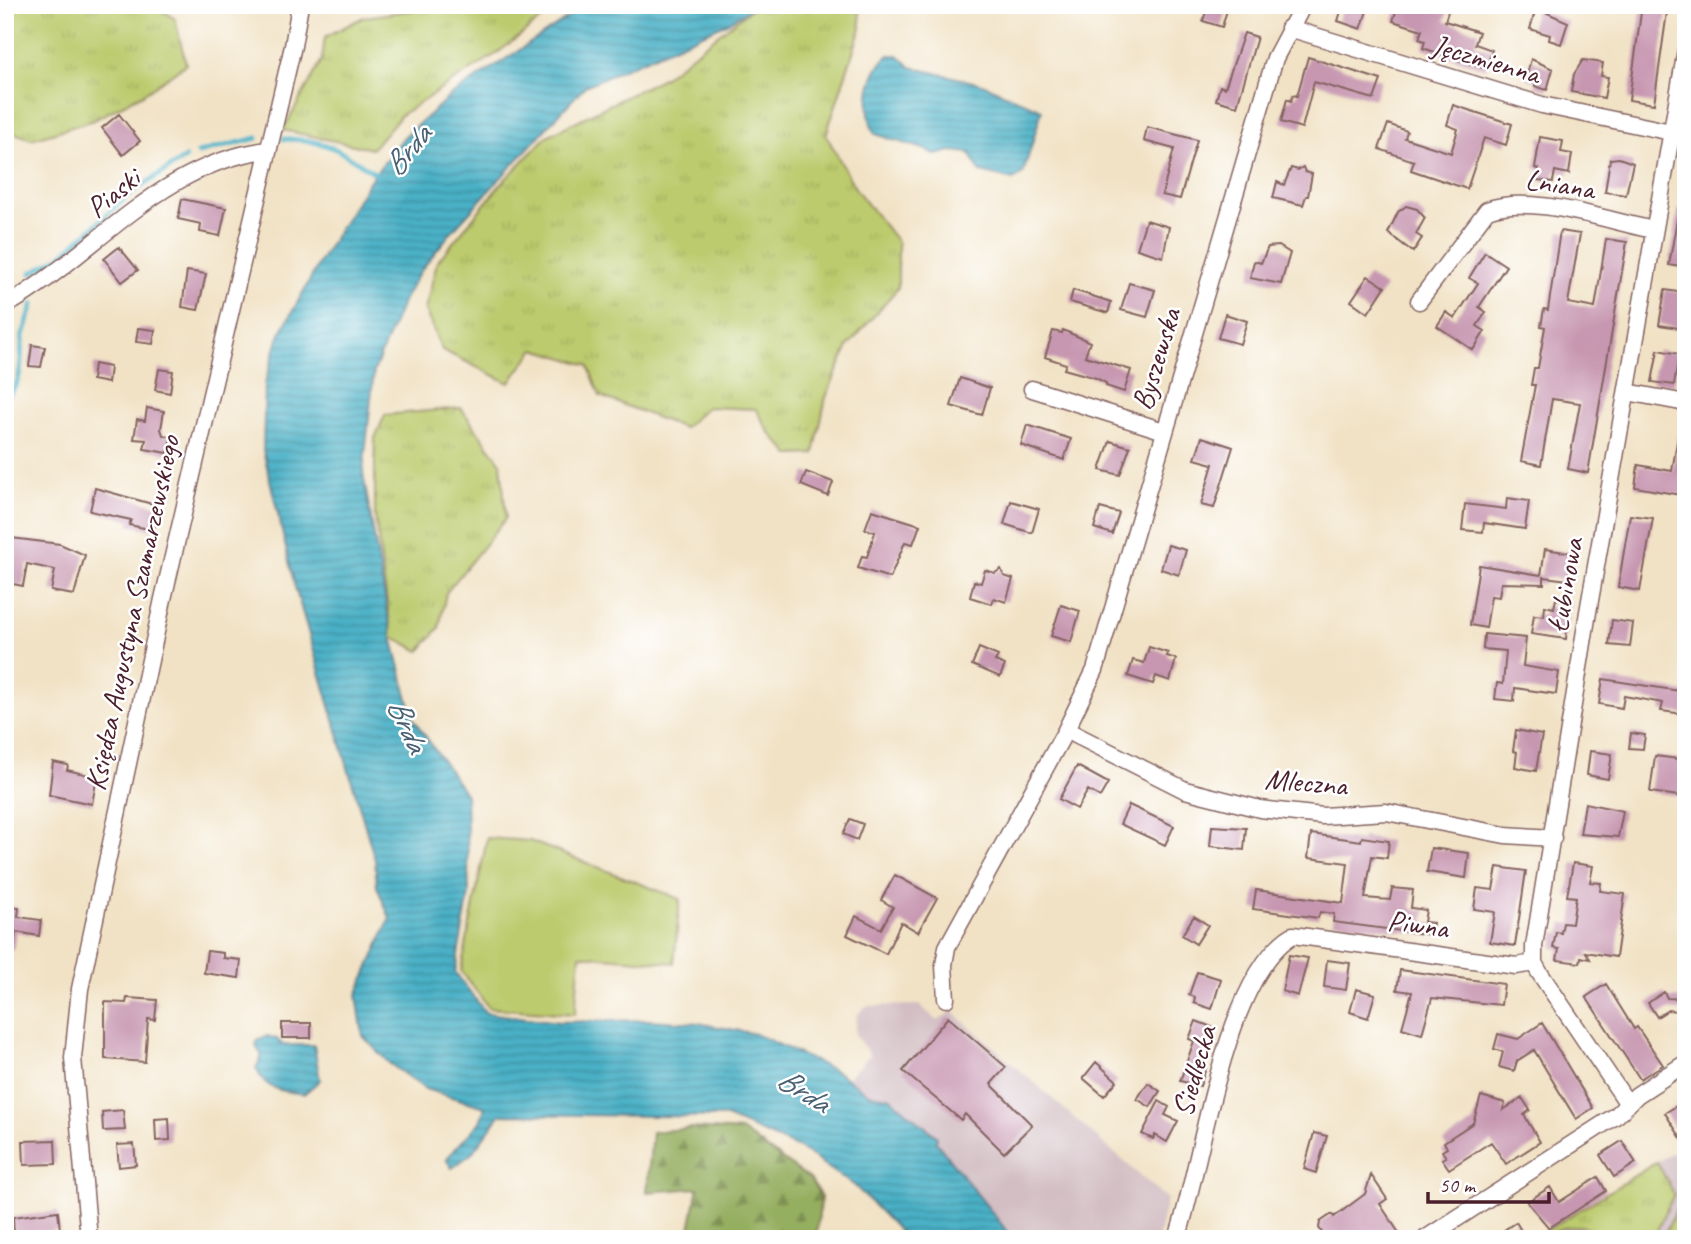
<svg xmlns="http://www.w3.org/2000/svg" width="1691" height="1244" font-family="Caveat,sans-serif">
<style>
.industrial{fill:#d2bec3}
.grass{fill:url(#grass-tufts);stroke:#83754c;stroke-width:2}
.forest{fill:url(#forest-firs);stroke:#706746;stroke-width:2}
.garden{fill:#bccb6d;stroke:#83754c;stroke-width:2}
.water{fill:url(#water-rules);stroke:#496878;stroke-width:2}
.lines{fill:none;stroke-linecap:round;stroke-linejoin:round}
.stream{stroke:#48b0c6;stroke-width:5}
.building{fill:#c797b1}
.minor-casing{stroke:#846361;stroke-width:19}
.minor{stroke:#fff;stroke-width:16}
.labels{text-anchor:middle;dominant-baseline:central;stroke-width:5;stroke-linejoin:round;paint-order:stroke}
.street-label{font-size:30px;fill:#4a1f2b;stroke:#fff}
.water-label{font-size:32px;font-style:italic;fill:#496071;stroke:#fff}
</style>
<defs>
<pattern id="grass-tufts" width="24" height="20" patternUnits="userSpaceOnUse" patternTransform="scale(1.75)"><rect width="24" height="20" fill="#bccb6d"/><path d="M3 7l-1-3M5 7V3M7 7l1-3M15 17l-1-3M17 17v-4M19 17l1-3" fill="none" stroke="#a3ae5f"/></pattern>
<pattern id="forest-firs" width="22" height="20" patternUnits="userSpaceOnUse" patternTransform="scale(1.75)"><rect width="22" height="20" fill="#95af60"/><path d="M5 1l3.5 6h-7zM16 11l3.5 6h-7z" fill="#7c8e4f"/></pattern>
<pattern id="water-rules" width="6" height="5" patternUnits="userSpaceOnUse" patternTransform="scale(1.75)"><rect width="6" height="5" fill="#48b0c6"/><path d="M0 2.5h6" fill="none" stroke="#3e8fa1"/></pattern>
</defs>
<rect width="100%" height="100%" fill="#fff"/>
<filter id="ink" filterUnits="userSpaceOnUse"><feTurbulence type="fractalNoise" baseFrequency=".0143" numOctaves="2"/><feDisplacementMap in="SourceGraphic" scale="14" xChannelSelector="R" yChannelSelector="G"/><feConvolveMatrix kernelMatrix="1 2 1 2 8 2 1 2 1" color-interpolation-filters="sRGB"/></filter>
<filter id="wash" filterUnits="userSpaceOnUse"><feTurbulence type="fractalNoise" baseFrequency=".00686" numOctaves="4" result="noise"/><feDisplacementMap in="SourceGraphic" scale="28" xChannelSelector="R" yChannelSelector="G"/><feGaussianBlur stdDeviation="1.57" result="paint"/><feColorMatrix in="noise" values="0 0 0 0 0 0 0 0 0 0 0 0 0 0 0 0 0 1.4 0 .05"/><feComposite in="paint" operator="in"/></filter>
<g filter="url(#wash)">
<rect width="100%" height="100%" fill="#f1e2c5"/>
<path class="industrial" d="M919,1005L938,1021L952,1011L1167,1199L1158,1239H1013L935,1142L889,1097L869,1094L847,1079L870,1055L855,1035L857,1015L866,1006Z
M1686,1144V1239H1533L1657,1162Z"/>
<path class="grass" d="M5,5H155L175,19L186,64L143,94L94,120L32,139L5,130V93L11,72L5,36Z
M429,5H560L496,54L401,115L372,149L283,130L322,60L325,37L364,17L428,8Z
M756,5H859L861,28L826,135L855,188L898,243V288L848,346L826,397L814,454L790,455L769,432L756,409L707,407L684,428L600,396L588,365L535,349L509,383L442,350L425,310L437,262L501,184L547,136L663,78Z
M461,408L501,463L506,518L446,593L439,628L420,651L392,637L375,516V438L385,415Z
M1657,1162L1674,1194L1653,1239H1618L1580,1226L1562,1228L1541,1239H1533Z
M1682,1208L1686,1209V1239H1662L1676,1211Z"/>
<path class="forest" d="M692,1128L742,1131L810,1179L821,1197L816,1239H688L698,1188L647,1192L652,1132Z"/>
<path class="garden" d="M487,838L530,841L680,899L674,963L580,955L575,1014L489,1008L461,971Z"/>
<path class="water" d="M587,5H756L725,24L585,86L453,230L419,273L403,301L374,371L363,474L392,637L413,718L466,795L469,894L455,972L486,1013L559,1022L649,1020L698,1023L756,1034L836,1071L869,1094L889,1097L937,1137L936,1142L1013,1239H907L855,1186L799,1148L726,1117L501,1114L471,1154L452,1168L446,1159L480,1122L485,1107L425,1089L389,1063L363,1036L357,995L390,918L377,887L375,860L295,587L263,450L265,383L279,336L323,256L370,180L404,137L450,96Z
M889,55H898L911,67L982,84L1042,110L1023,174L1013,180L980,172L970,153L951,151L937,155C917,144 895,143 874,133C864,108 867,73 889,55Z
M267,1036L277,1039L283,1045H314L320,1080L304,1094C281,1091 266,1091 256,1068L262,1056L256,1046L257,1041Z"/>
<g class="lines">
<path class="stream" d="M284,139C328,139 344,153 379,176
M198,153L257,138
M31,273L60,257L131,193L185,158
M5,397C26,383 19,355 23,335C26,325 30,314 33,304"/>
</g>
<g id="blocks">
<path class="building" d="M1208,5L1227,10L1222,27L1203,21Z
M1343,5H1369L1361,29L1338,21Z
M1398,5H1450L1445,21L1479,32L1475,44L1492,50L1486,69L1423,48L1425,41L1419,39L1422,30L1393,21Z
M1642,5H1668L1654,104L1629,100Z
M1536,8L1568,22L1561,44L1549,40L1550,35L1530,29Z
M1244,33L1257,37L1237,106L1216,100L1220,86L1225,88Z
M1308,57L1381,80L1374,99L1314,82L1302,128L1281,122L1287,99L1291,101L1293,95L1297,96Z
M1531,59L1553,69L1547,90L1535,86L1536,81L1526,78Z
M1583,60L1603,63L1601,76L1608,77L1604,98L1571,92L1574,74Z
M1453,105L1512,124L1506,145L1484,138L1467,189L1411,170L1414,161L1379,149L1388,124L1407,131L1405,138L1451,153L1458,129L1447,125Z
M119,114L140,141L123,155L102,128Z
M1147,127L1197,140L1180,199L1162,195L1174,149L1144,141Z
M1540,137L1563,141L1561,152L1572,154L1569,174L1555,171L1553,182L1537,180L1539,169L1535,168Z
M1610,159L1619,158L1633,163L1626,195L1605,192Z
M1303,167L1305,172L1312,174L1308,196H1306L1303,205L1273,198L1277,182L1284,185L1291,168L1298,170Z
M182,199L226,208L220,236L200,232L201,224L178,219Z
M1406,206L1417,209L1425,218L1416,234L1422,238L1413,252L1388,233L1398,212Z
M1679,208L1686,209V268L1669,265Z
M1146,220L1169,227L1163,257L1137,249Z
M1560,231L1580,234L1568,303L1595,308L1606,239L1627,242L1588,473L1568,469L1580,403L1552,399L1541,465L1521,461L1535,385H1531L1534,368H1538L1545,327L1541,326L1544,309L1548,310Z
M1279,246L1290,253L1281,284L1250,278L1254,261L1261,263L1268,247Z
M119,247L138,270L122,282L104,259Z
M1485,252L1506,266L1479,307L1486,312L1477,326L1485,331L1473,350L1437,326L1446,312L1455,318L1478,283L1469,278Z
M187,271L206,274L198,310L182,307Z
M1368,276L1385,287L1368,313L1351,301Z
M1129,283L1155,290L1147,317L1121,310Z
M1073,290L1111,302L1108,313L1070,302Z
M1665,290L1685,293L1679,328L1659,325Z
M1225,314L1247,321L1240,344L1218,338Z
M138,328L155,330L153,344L136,342Z
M1063,330L1090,342L1085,356L1131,370L1124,392L1106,386V383L1096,378L1064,369L1066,364L1045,357L1053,331L1062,333Z
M32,345L45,347L41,367L29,366Z
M1658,350L1679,354L1674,385L1652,382Z
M94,364L110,367L108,383L92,380Z
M159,369L173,371L170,393L155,390Z
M960,378L990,388L982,415L951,406Z
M147,408L164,411L161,429L163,435L171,437L168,453L144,449L146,440L134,439L137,419L145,421Z
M1027,425L1071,439L1064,460L1021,445Z
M1679,431L1686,432V467L1681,495L1635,487L1638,465L1672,471Z
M1202,437L1233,447L1214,508L1201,505L1213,464L1195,459Z
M1110,441L1130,447L1120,475L1100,470Z
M806,472L833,482L828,496L801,485Z
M95,488L159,506L154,530L129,525L131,520L90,511Z
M1507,498L1529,501L1525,529L1484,523L1483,532L1462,530L1465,504L1506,509Z
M1011,501L1039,509L1032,533L1004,524Z
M1100,508L1119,513L1112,534L1094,528Z
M872,510L920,525L913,544L905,542L890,578L858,568L862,556L867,557L875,532L865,529Z
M1630,515L1653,518L1640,591L1618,587Z
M11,538L60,544L85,555L74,595L51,591L55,570L27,564L23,586L8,583L12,562L7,561Z
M1168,545L1186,550L1179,575L1161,569Z
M1545,549L1572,553L1568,580L1544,577V584L1501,583L1499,597L1491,596L1486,628L1470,625L1479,565L1541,575Z
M1001,569L1004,576L1013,579L1006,602L994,598L992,604L970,597L974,581L981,583L985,570L995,573Z
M1556,599L1570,601L1566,639L1531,634L1534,615L1544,616L1545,606L1554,608Z
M1061,605L1080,611L1071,642L1051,636Z
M1612,620L1633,623L1630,647L1609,645Z
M1484,634L1526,638L1523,666L1559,672L1556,694L1515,688L1514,701L1495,699L1497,683L1503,684L1506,651L1483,649Z
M1149,647L1168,653L1167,656L1176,659L1170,681L1156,676L1153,684L1128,676L1133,660L1144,663Z
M979,648L998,656L995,661L1005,665L1000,677L972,665Z
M1603,679L1686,692L1684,714L1661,711L1663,703L1624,696L1622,708L1599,704Z
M1516,730L1542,735L1536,771L1515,767L1517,752L1513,751Z
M1631,733L1645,735L1643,749L1629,748Z
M1590,751L1612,754L1608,779L1587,775Z
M1655,756L1686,760V797L1650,792Z
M53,762L68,765L67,770L97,777L92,804L49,795Z
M1077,766L1108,783L1100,797L1088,790L1077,809L1059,799Z
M1585,803L1623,811L1618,837L1580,834Z
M1129,805L1174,826L1165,845L1120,824Z
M850,819L863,824L857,840L843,834Z
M1212,826L1246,828L1244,850L1210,846Z
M1311,834L1361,841L1362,837L1389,841L1387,858L1372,856L1365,898L1390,900L1392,888L1413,890L1411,908L1426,910L1424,922L1433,923L1431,935L1333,922L1334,914L1320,912L1318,918L1253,909L1256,890L1343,903L1348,863L1308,858Z
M1431,848L1469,853L1466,878L1427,872Z
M1573,863L1593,866L1590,882L1601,883L1600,891L1625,894L1616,957L1586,952L1590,959L1581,957L1580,963L1557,960L1559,949L1553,948L1556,932L1561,933L1563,923L1572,924L1576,897L1567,896Z
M1497,867L1526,871L1515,946L1490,942L1495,912L1474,909L1477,888L1493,890Z
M895,875L937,898L918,932L901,922L886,954L847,935L856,916L881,929L893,907L881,900Z
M5,906L19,908L18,917L41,920L39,936L16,932L13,950L5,949Z
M1194,916L1208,925L1196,944L1182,935Z
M207,951L223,953V958L241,960L239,978L204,973Z
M1289,955L1308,958L1298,996L1282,991Z
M1327,960L1350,963L1346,990L1324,987Z
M1400,970L1504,984L1501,1005L1432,998L1422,1034L1402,1028L1412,992L1397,990Z
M1197,972L1221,979L1212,1009L1194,1003L1195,997L1189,995Z
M1606,984L1634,1029L1637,1027L1663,1065L1640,1079L1586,997Z
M1356,989L1375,994L1368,1018L1350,1012Z
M1664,992L1667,998L1686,999V1012L1668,1010L1657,1017L1648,1003Z
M127,998L157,1000L155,1020L148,1019L145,1062L105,1059V1002L126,1003Z
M948,1017L1006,1067L991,1084L1032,1125L1004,1153L965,1114L961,1120L903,1071Z
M1196,1021L1212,1027L1198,1065L1206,1068L1200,1086L1180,1081L1194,1041L1189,1039Z
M282,1023H311V1038H282Z
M1542,1023L1593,1108L1576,1119L1534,1050L1517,1061L1514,1071L1499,1067L1503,1052L1494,1049L1498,1034L1518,1039Z
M1096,1062L1117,1081L1104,1096L1083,1078Z
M1148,1083L1160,1091L1150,1107L1137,1099Z
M1481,1096L1505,1103L1503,1110L1522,1098L1530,1110L1524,1115L1540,1142L1506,1164L1491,1142L1449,1169L1442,1159L1446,1157L1442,1151L1447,1148L1444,1142L1473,1123Z
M1686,1100V1146L1665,1113Z
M1159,1101L1169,1107L1165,1115L1178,1121L1167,1142L1155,1135L1153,1139L1142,1134Z
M123,1110L125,1130L103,1131L102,1112Z
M169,1118L170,1140L156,1141L155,1119Z
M1314,1133L1327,1136L1316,1173L1304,1169Z
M55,1140L56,1164L24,1165L23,1141Z
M1622,1141L1636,1163L1614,1177L1600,1155Z
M134,1144L136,1165L119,1167L117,1145Z
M1371,1175L1387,1199L1380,1204L1399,1233L1390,1239H1326L1319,1228L1320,1222L1332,1214L1334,1217L1365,1194Z
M1598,1177L1606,1191L1549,1228L1527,1202L1550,1187L1559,1202Z
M58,1211L60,1230L14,1234L13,1217Z
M1516,1222L1526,1239H1491Z"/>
</g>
</g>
<g filter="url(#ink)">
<use href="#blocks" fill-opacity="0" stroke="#846361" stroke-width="2"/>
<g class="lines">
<g class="minor-casing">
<path id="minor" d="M1289,28L1542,105L1671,132
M1419,301L1487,210C1530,193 1608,221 1654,230
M5,306C95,255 159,163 268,150
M1032,389L1164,431
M1627,392L1686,403
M1066,730L1185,790L1260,809L1323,816L1386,812L1505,835L1553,838
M946,999L944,965L947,947L1066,730L1095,670L1275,58L1303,5
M1628,1104L1539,972L1534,963V946L1588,612L1686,50
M89,1239L73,1058L80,989L163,599L293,46L300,5
M1177,1239C1202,1164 1224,976 1293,935L1516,966L1534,963
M1425,1239L1617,1115L1637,1095L1686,1063"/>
</g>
<use href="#minor" class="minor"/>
</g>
</g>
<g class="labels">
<g class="street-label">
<text transform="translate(1486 59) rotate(16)">Jęczmienna</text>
<text transform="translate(1560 184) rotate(9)">Lniana</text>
<text transform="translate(113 193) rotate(-39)">Piaski</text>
<text transform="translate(1156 359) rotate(-73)">Byszewska</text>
<text transform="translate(1565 585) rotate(-80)">Łubinowa</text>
<text transform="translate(132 613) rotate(-78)">Księdza Augustyna Szamarzewskiego</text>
<text transform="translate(1306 782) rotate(5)">Mleczna</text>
<text transform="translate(1418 924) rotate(8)">Piwna</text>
<text transform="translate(1194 1071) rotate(-74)">Siedlecka</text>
</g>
<g class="water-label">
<text transform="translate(407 150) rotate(-50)">Brda</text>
<text transform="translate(408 725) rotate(66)">Brda</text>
<text transform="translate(804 1090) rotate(33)">Brda</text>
</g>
</g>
<rect width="1691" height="1244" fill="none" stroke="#fff" stroke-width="28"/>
<path d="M1428 1192v10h121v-10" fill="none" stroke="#4a1f2b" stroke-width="3.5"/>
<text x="1439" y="1192" font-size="21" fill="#4a1f2b" stroke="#ffffff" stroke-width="5" paint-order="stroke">50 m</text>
</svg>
